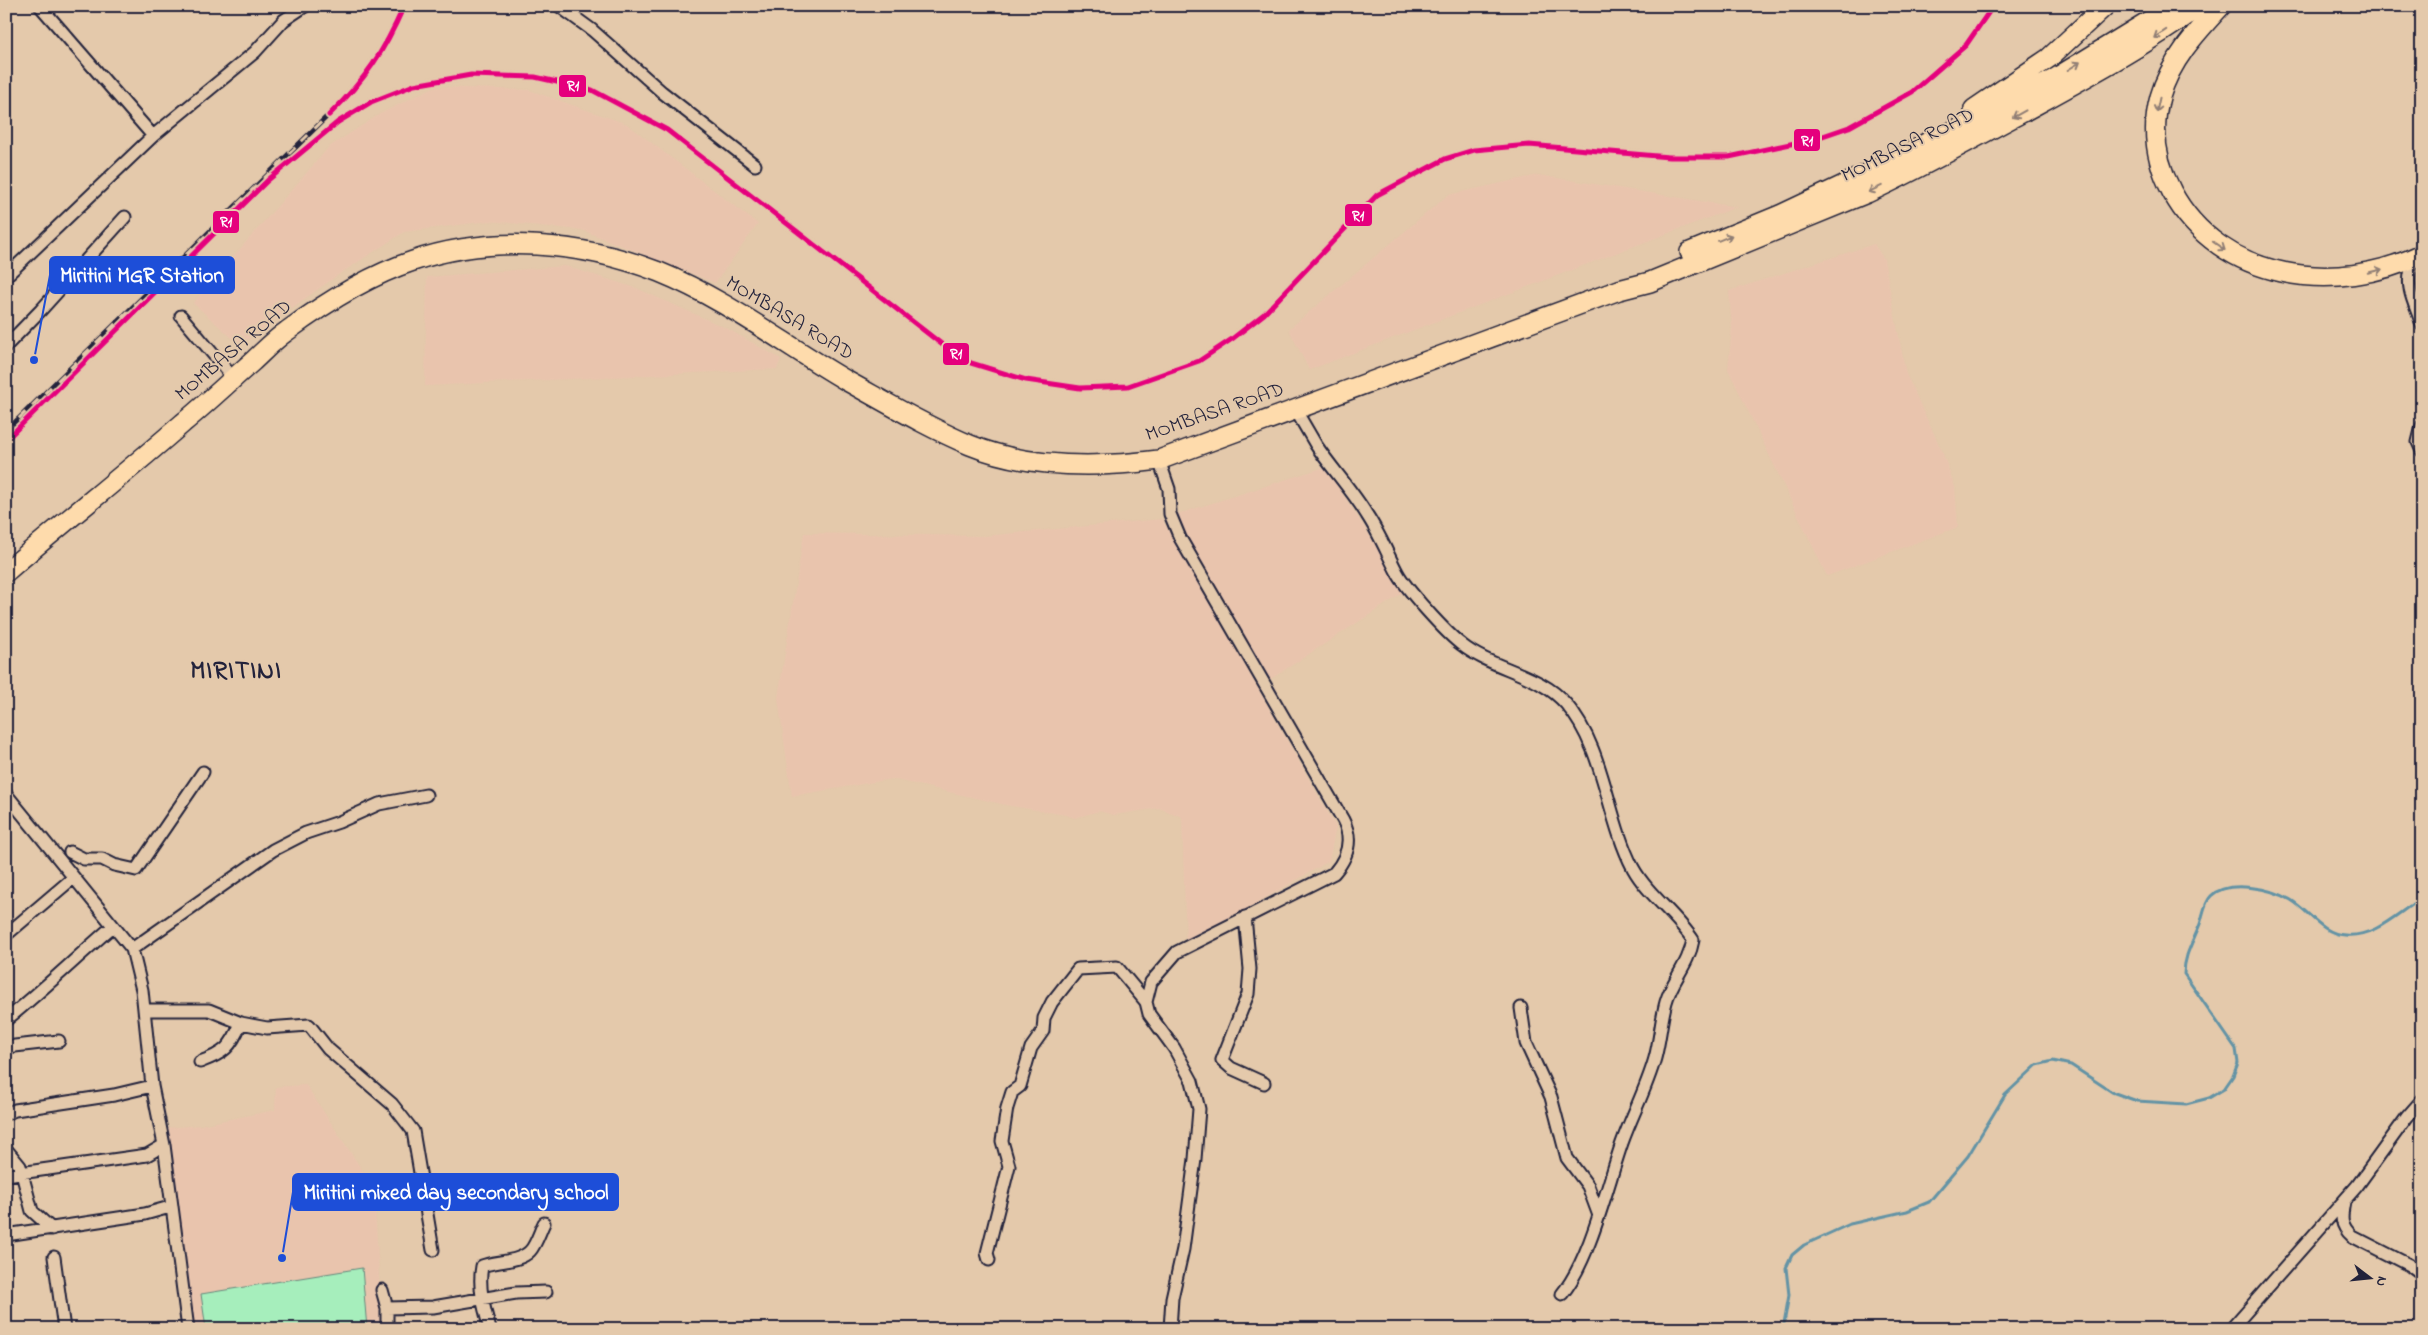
<svg xmlns="http://www.w3.org/2000/svg" width="2428" height="1335" font-family="'Indie Flower',sans-serif">
<style>
.built{fill:#e9c4ad}
.green{fill:#a6eebc;stroke:#64887c}
.lines{fill:none;stroke-linecap:round;stroke-linejoin:round}
.stream{stroke:#6393a5;stroke-width:3}
.minor-casing{stroke:#22223b;stroke-width:15}
.trunk-casing{stroke:#22223b;stroke-width:22}
.minor{stroke:#e4c9ab;stroke-width:11}
.trunk{stroke:#fedbac;stroke-width:19}
.rail-casing{stroke:#22223b;stroke-width:5}
.rail{stroke:#e4c9ab;stroke-width:3;stroke-dasharray:9;stroke-linecap:butt}
.rail-1-casing{stroke:#e4c9ab;stroke-width:9}
.rail-1{stroke:#e5007d;stroke-width:5}
.oneway{stroke:#907e74}
.labels{text-anchor:middle;dominant-baseline:central;stroke-width:4;stroke-linejoin:round;paint-order:stroke}
.street-label{font-size:20px;fill:#22223b;stroke:#e4c9ab}
.district-label{font-size:25px;font-weight:bold;letter-spacing:1px;fill:#22223b;stroke:#e4c9ab}
.leader{fill:none;stroke:#1d4ed8;stroke-width:2}
.callout-dot{fill:#1d4ed8;stroke:#e4c9ab;stroke-width:2}
.callout{fill:#1d4ed8;stroke:#1d4ed8;stroke-width:2}
.callout-label{font-size:21px;text-anchor:middle;font-weight:bold;fill:#fff}
.line-badge{stroke:#e4c9ab;stroke-width:2}
.badge-label{font-size:14px;text-anchor:middle;font-weight:bold;fill:#fff}
</style>
<rect width="100%" height="100%" fill="#e4c9ab"/>
<filter id="ink" filterUnits="userSpaceOnUse"><feTurbulence type="fractalNoise" baseFrequency=".02" numOctaves="2"/><feDisplacementMap in="SourceGraphic" scale="10" xChannelSelector="R" yChannelSelector="G"/><feConvolveMatrix kernelMatrix="1 2 1 2 8 2 1 2 1" color-interpolation-filters="sRGB"/></filter>
<g filter="url(#ink)">
<path class="built" d="M434,87L529,90L627,124L758,224L715,283L582,230L489,221L404,232L338,275L240,345L193,303L329,147L380,114Z
M1538,175L1737,207L1309,370L1289,329L1448,195Z
M1874,244L1884,259L1906,374L1942,451L1955,487L1958,527L1827,576L1728,369L1732,328L1729,291Z
M565,266L636,288L728,329L781,359L777,369L425,386L427,277Z
M1325,467L1406,591L1269,680L1175,515Z
M1162,519L1336,827L1329,861L1186,944L1182,817L1159,808L1114,815L1099,811L1075,818L1066,815L1006,805L892,779L792,796L778,698L804,533L985,536Z
M306,1085L374,1188L382,1329H195L165,1128L201,1125L275,1110L276,1087Z"/>
<path class="green" d="M362,1268L367,1329H206L201,1294Z"/>
<g class="lines">
<path class="stream" d="M1783,1329L1789,1295L1786,1268L1792,1255L1804,1245L1850,1224L1907,1211L1929,1202L1968,1156L2005,1095L2037,1065L2053,1061L2071,1065L2112,1092L2137,1101L2186,1104L2209,1098L2224,1089L2233,1076L2238,1063L2236,1049L2184,974C2184,955 2193,942 2200,924C2203,916 2204,903 2211,896C2228,879 2273,889 2291,900C2309,911 2322,934 2345,935C2375,938 2398,912 2422,898"/>
<g class="minor-casing">
<path id="minor" d="M40,6L153,136
M559,6L592,30L662,92L755,165
M2411,270C2405,290 2417,307 2422,325
M6,276L153,136L255,52L284,20L305,6
M181,316L234,379
M6,346L41,310L125,217
M1295,409C1302,421 1309,433 1316,445C1332,469 1352,490 1367,515C1379,533 1387,553 1397,572C1406,589 1446,633 1462,645C1492,669 1541,674 1566,704C1605,749 1606,816 1633,868C1648,895 1676,914 1693,940C1689,964 1672,980 1666,1002C1661,1020 1660,1040 1655,1058C1647,1087 1632,1115 1622,1143C1607,1186 1590,1260 1562,1294
M2422,426L2418,442L2422,451
M1159,460L1169,489L1170,514L1180,538L1343,820C1353,839 1348,857 1334,873L1177,952L1151,982L1146,1002L1149,1014L1174,1048L1192,1081L1199,1109L1195,1159L1183,1249L1172,1298L1170,1329
M6,794L132,949L142,990L152,1086L164,1145L188,1329
M70,852L84,859H102L114,865L136,870L203,772
M1245,917L1250,969L1248,994L1222,1060L1231,1068L1264,1083
M6,935L73,878
M132,949L273,850L306,833L339,822L379,804L426,795
M1521,1008L1526,1043L1551,1097L1567,1158L1588,1186L1598,1213
M144,1010H209L241,1023L267,1028L309,1025L328,1049L392,1104L413,1131L433,1250
M6,1020C43,990 77,957 113,926
M6,1047L59,1041
M200,1062C225,1053 231,1047 241,1023
M6,1114L15,1110L114,1095L152,1086
M6,1149L20,1166L32,1211L52,1229
M6,1175L147,1155L164,1145
M2344,1202C2341,1217 2340,1225 2352,1236L2409,1265L2422,1275
M6,1235L145,1214L170,1207
M54,1257L64,1329
M989,1260L987,1253L1009,1166L1002,1141L1007,1108L1012,1092L1020,1086L1031,1048L1043,1031L1044,1018L1052,1002L1078,969L1117,967L1146,1002
M382,1290L387,1308V1329
M387,1308L433,1307L516,1293L546,1292
M490,1329C484,1308 478,1288 482,1266C496,1261 520,1262 530,1251C536,1245 540,1231 544,1223
M2231,1329L2357,1186L2407,1117L2422,1100"/>
</g>
<g class="trunk-casing">
<path id="trunk" d="M2221,6C2196,33 2170,61 2160,97C2151,130 2156,162 2172,192C2220,281 2336,296 2422,254
M1974,109L2049,58L2105,6
M1690,252L1780,215L1886,165L1930,141L1970,124L2054,79L2173,6
M6,572C65,521 125,474 183,423C207,403 229,382 252,362C263,352 274,340 287,331C325,303 367,276 413,261C492,234 582,242 659,272C726,299 785,345 847,381C887,403 927,427 970,445C1029,469 1097,468 1159,460L1619,290L1650,282L1867,193C1919,169 1970,140 2021,113C2083,79 2143,47 2200,6"/>
</g>
<use href="#minor" class="minor"/>
<use href="#trunk" class="trunk"/>
<g class="rail-casing">
<path id="rail" d="M6,431L352,92L378,58L404,6"/>
</g>
<use href="#rail" class="rail"/>
<g class="rail-1-casing">
<path id="rail-1" d="M329,115C365,80 384,52 404,6
M6,440L268,180L338,122L371,102L414,85L471,75L535,77L592,90L667,130L944,346L971,363L1026,380L1080,388L1128,386L1199,361L1232,339L1264,314L1377,195L1445,159L1474,150L1529,145L1669,157H1729L1814,139L1849,127L1912,92L1966,45L1993,6"/>
</g>
<use href="#rail-1" class="rail-1"/>
</g>
<defs><path id="oneway-shaft" d="M-6 0H5M1.5-3L5.5 0L1.5 3" fill="none" stroke-width="1.6" stroke-linecap="round" stroke-linejoin="round" transform="scale(1.25)"/></defs>
<g class="oneway">
<use href="#oneway-shaft" transform="translate(2160 34) rotate(147)"/>
<use href="#oneway-shaft" transform="translate(2074 66) rotate(-32)"/>
<use href="#oneway-shaft" transform="translate(2158 105) rotate(102)"/>
<use href="#oneway-shaft" transform="translate(2019 114) rotate(151)"/>
<use href="#oneway-shaft" transform="translate(1875 189) rotate(155)"/>
<use href="#oneway-shaft" transform="translate(1725 238) rotate(-22)"/>
<use href="#oneway-shaft" transform="translate(2219 246) rotate(35)"/>
<use href="#oneway-shaft" transform="translate(2375 271) rotate(-14)"/>
</g>
</g>
<g class="labels">
<g class="street-label">
<text transform="translate(1908 146) rotate(-26)">MOMBASA ROAD</text>
<text transform="translate(789 319) rotate(31)">MOMBASA ROAD</text>
<text transform="translate(234 351) rotate(-40)">MOMBASA ROAD</text>
<text transform="translate(1215 413) rotate(-19)">MOMBASA ROAD</text>
</g>
<g class="district-label">
<text x="236" y="672">MIRITINI</text>
</g>
</g>
<path class="leader" d="M34 360L50 275M282 1258L293 1192"/>
<g class="callout-dot">
<circle cx="34" cy="360" r="5"/>
<circle cx="282" cy="1258" r="5"/>
</g>
<g class="callout">
<rect x="50" y="257" width="184" height="36" rx="5"/>
<rect x="293" y="1174" width="325" height="36" rx="5"/>
</g>
<g class="callout-label">
<text x="142" y="282">Miritini MGR Station</text>
<text x="456" y="1199">Miritini mixed day secondary school</text>
</g>
<g class="line-badge">
<rect x="558" y="74" width="29" height="24" rx="5" fill="#e5007d"/>
<rect x="1793" y="128" width="28" height="24" rx="5" fill="#e5007d"/>
<rect x="1344" y="203" width="29" height="24" rx="5" fill="#e5007d"/>
<rect x="212" y="210" width="28" height="24" rx="5" fill="#e5007d"/>
<rect x="942" y="342" width="28" height="24" rx="5" fill="#e5007d"/>
</g>
<g class="badge-label">
<text x="573" y="90">R1</text>
<text x="1807" y="145">R1</text>
<text x="1358" y="220">R1</text>
<text x="226" y="226">R1</text>
<text x="956" y="358">R1</text>
</g>
<rect width="2428" height="1335" fill="none" stroke="#e4c9ab" stroke-width="25"/>
<rect x="12" y="12" width="2403" height="1310" fill="none" stroke="#22223b" stroke-width="2" filter="url(#ink)"/>
<g transform="translate(2370 1278) rotate(106)" stroke="#e4c9ab" stroke-width="4" paint-order="stroke">
<path d="M0-4L9 19L0 12L-9 19Z" fill="#22223b"/>
<text y="-8" font-size="14" font-weight="bold" text-anchor="middle" fill="#22223b">N</text>
</g>
</svg>
